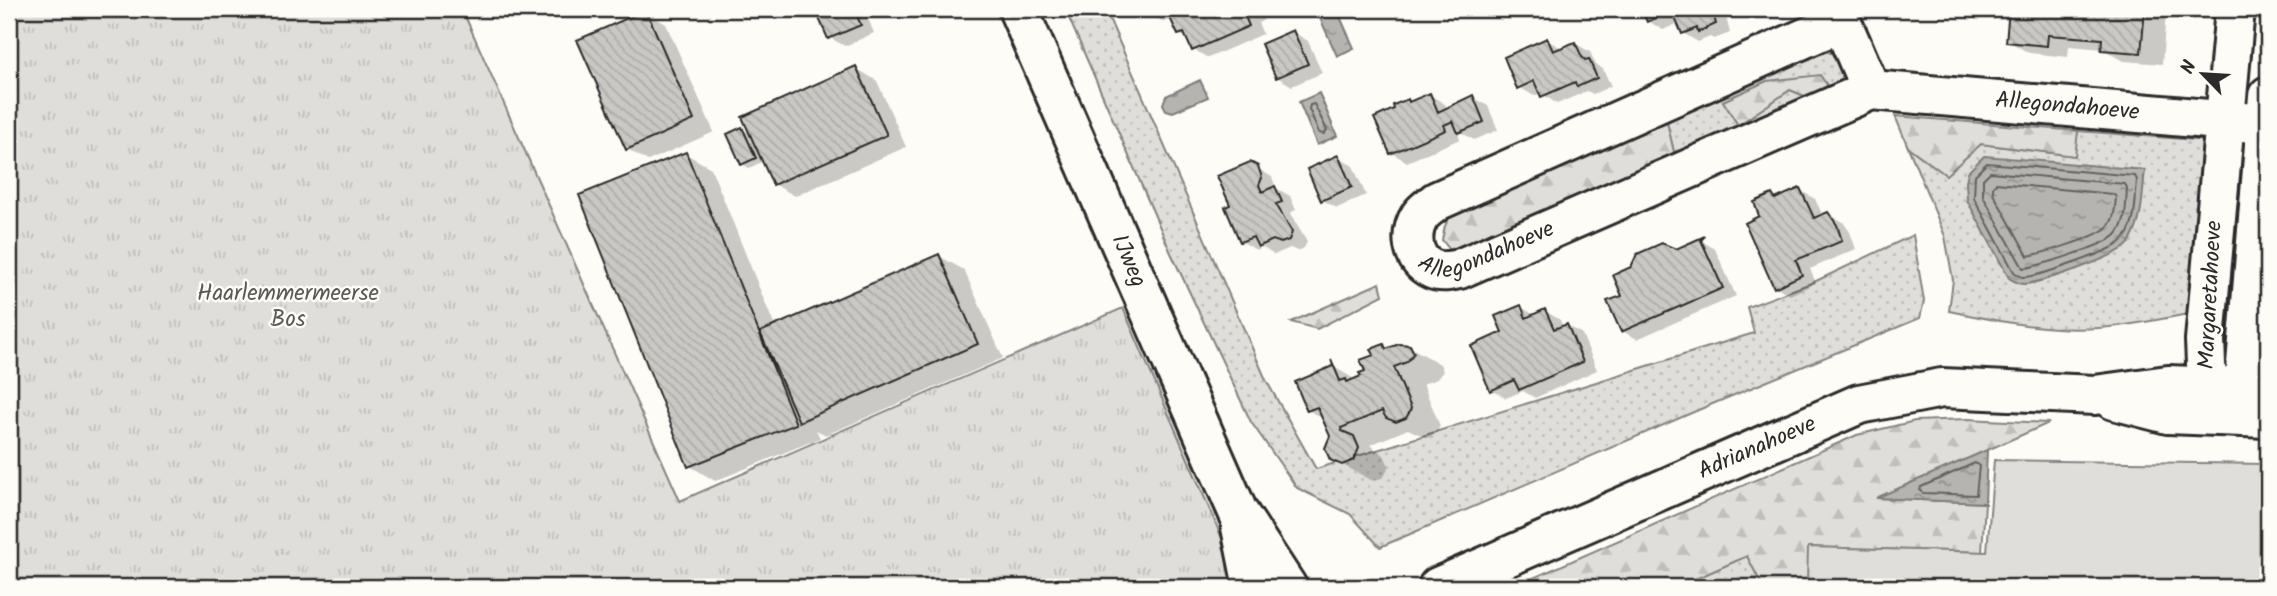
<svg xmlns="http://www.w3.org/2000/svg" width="2277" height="596" font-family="Kalam,sans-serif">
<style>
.grass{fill:url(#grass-dots);stroke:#858482;stroke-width:2}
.forest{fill:url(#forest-firs);stroke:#858482;stroke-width:2}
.park{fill:url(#park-tufts);stroke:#858482;stroke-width:2}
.pitch{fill:#dfdeda;stroke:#858482;stroke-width:2}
.water{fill:url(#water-ripples);stroke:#7e7d7b;stroke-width:2}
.shadow{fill:#0003}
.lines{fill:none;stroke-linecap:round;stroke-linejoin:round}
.shore{stroke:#626261;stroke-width:2}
.building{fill:url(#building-back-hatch);stroke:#2b2b2b;stroke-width:2}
.minor-casing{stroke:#2b2b2b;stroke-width:44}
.tertiary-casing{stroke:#2b2b2b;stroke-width:44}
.minor{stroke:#fdfcf7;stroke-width:38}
.tertiary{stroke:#fdfcf7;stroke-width:38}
.labels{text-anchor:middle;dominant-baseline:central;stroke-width:5;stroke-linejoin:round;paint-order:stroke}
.street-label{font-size:23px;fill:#2b2b2b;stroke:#fdfcf7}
.park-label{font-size:23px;fill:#585857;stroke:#fdfcf7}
</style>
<defs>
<pattern id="grass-dots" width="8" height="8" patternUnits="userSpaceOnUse" patternTransform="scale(1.75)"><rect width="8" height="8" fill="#dfdeda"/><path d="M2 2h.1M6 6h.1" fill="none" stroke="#c0bfbb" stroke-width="1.8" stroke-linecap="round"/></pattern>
<pattern id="forest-firs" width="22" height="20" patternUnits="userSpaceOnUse" patternTransform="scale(1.75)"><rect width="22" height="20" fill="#dfdeda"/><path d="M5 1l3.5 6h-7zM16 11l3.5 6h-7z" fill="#c0bfbb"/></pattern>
<pattern id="park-tufts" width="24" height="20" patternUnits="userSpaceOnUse" patternTransform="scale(1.75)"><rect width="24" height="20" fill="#dfdeda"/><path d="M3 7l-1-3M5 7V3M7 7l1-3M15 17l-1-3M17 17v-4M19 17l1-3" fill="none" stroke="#c0bfbb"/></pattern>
<pattern id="water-ripples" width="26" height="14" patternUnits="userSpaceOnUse" patternTransform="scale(1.75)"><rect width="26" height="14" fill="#b5b4b1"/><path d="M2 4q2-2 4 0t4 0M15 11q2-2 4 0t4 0" fill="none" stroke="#939390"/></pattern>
<pattern id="building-back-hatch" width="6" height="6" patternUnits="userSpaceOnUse" patternTransform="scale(1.75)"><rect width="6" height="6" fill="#c9c8c4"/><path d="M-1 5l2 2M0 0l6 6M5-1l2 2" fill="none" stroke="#adaca9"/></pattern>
</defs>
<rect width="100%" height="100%" fill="#fdfcf7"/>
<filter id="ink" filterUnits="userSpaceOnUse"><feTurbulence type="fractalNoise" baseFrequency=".0143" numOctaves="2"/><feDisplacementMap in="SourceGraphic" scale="14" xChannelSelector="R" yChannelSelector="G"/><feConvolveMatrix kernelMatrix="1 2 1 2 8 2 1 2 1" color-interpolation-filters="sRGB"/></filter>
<g filter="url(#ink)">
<path class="grass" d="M1065,9H1105L1266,380L1316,469L1754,333L1747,307L1814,282L1913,235L1924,301L1920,318L1710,405L1380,547L1350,514L1297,488L1251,422L1171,253Z
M1821,49L1841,57L1850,78L1832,92L1767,81L1723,101L1738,125L1790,90L1819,102L1677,165L1666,118Z
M2078,131L2209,141L2195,313C2164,318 2131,326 2099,328C2050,332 1997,321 1949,311L1953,280L1945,236L1908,147L1946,175L1981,144L2074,156Z
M1161,369L1225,519L1241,587L1145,377Z
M1747,556L1763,587H1677Z"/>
<path class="forest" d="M1820,75L1832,92L1819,102L1790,90L1738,125L1723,101L1767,81Z
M1895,116L2078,131L2075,156L1981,144L1946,175L1908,147Z
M1666,118L1677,165L1470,257L1450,250L1442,240L1445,226L1452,212Z
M1380,283L1383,295L1317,329L1291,322Z
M1967,419L2049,423L1878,498L1985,503L1982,552L1809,547L1807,587H1763L1747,556L1677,587H1643L1640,580L1624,587H1513L1857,435L1915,421Z"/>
<path class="park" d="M9,9H462L680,501L1123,308L1243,587H9Z"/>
<path class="pitch" d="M1994,460L2268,464V587H1807L1808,547L1987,552Z"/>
<path class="water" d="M1337,10L1354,48L1337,56L1320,18Z
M1200,80L1208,97L1173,112L1166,110L1163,104L1166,96Z
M1319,93L1337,136L1317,145L1299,102Z
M1984,156L2145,170C2142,196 2143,221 2129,243C2121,256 2040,283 2024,284C2018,284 2014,281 2009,278L1967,200L1966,181L1968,172Z
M1987,450L1985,503L1876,498Z"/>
<path class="shadow" d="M817,9H864L874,33L845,46L830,38Z
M1147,9H1259L1264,20L1258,23L1263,34L1208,58L1193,49L1190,40L1179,34L1172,19L1164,22L1149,14Z
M1643,9H1724L1730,33L1714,39L1710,37L1698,42L1683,33L1679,23L1663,30L1648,21Z
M2011,9H2159L2166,13L2162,64L2124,61L2103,49L2069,46L2068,57L2029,53L2008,41Z
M645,12L666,24L714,132L648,161L627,149Z
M1293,32L1308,41L1322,73L1292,86L1277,77Z
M1547,40L1563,49L1575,43L1590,52L1596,65L1603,69L1611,86L1593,94L1587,91L1557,104L1541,93L1534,96L1519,87Z
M856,68L877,81L906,147L795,196L774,184L764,161L749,168L742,164V129L752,134Z
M1430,95L1445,104L1447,109L1473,97L1488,106L1498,130L1474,140L1457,130L1460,139L1407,162L1392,153L1397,110L1408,101L1412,103Z
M686,154L711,168L775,327L939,256L964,270L1003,358L826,435L816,430L820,438L715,481L690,466Z
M1338,157L1353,166L1366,195L1337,208L1322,200Z
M1250,164L1272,177L1276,188L1290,196L1296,210L1290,213L1307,242L1304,248L1298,251L1290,248L1274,255L1262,247L1256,250L1241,241L1232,206Z
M1800,190L1815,199L1823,216L1828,214L1843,222L1850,232L1856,249L1810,269L1816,283L1790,295L1775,286L1762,217L1772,196L1779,199Z
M1700,240L1715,249L1736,296L1637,339L1622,331L1625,297Z
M1521,307L1536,316L1545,311L1560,320L1563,327L1567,325L1582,334L1597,370L1535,398L1523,391L1506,398L1491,389L1504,333Z
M1384,346L1390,349L1410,347L1440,364L1443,371L1437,379L1423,384L1440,426L1436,434L1427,438L1408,429L1370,445L1384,455L1389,466L1384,477L1373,481L1332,459V436L1325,420L1308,410L1334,367L1356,380L1363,377Z"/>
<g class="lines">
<path class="shore" d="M1314,104L1327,130L1324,134L1319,133L1309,109L1310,105Z
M1987,163L2135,176L2137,180C2135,199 2137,228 2121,242C2112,251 2036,278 2023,277C2019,277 2017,274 2014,272L1974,198L1975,175Z
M1990,172L2125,184L2127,188C2126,202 2127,223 2116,235C2106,245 2038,267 2023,268L1983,196V179Z
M1996,183L2113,194L2116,197C2115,207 2115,221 2106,228C2095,238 2044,253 2028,256L1993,193V186Z
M1975,463L1979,466L1976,495L1923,493L1920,491L1921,487Z"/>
</g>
<path class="building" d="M815,9H854L861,25L828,39Z
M1145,9H1162L1148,15Z
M1166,9H1249L1250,11L1244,14L1249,26L1192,51L1184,33L1178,35Z
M1641,9H1712L1716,24L1698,32L1697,28L1682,34L1672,11L1647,22Z
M2009,9H2145L2141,53L2101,50L2102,39L2048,35L2047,46L2006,42Z
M646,10L694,120L626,150L577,40Z
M1293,30L1308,64L1276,78L1261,44Z
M1547,38L1553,51L1575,42L1582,57L1585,60L1589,59L1597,78L1577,87L1575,82L1541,97L1534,81L1517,89L1504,57Z
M856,66L887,135L773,185L742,117Z
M1430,93L1438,112L1473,95L1484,122L1458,133L1453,121L1444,125L1446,130L1390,154L1374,118L1394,109L1393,105L1408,99L1409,102Z
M742,127L756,158L741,165L727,134Z
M686,152L796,424L688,467L579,195Z
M1338,155L1352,187L1321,201L1307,169Z
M1250,162L1258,166L1262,178L1259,185L1262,192L1275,186L1282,202L1276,204L1292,232L1289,240L1281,243L1273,240L1258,247L1253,237L1240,242L1225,207L1230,205L1217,176Z
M1800,188L1814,218L1828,212L1837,225L1842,241L1796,260L1802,275L1774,288L1745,223L1759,216L1754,202L1772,194L1775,199Z
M1705,236L1701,240L1723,288L1621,332L1607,301L1622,296L1613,275L1631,267L1637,254L1662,243L1676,249Z
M939,254L978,344L799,422L760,332Z
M1521,305L1526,318L1545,309L1554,329L1567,324L1583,362L1519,390L1514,380L1490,391L1471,346L1502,332L1495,316Z
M1384,344L1386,349L1399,344L1410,345L1414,353L1407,362L1394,367L1411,408L1409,413L1406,418L1396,422L1386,418L1382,411L1341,428L1342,431L1354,436L1359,448L1354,460L1342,465L1330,460L1325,448L1330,436L1317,407L1307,411L1295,382L1333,366L1331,359L1340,381L1346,379L1347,382L1361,376L1359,373L1365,371L1360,360L1374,355L1371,349Z"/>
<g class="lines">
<g class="minor-casing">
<g id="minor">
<path d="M1836,9L1871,90"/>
<path d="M2235,9L2205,340L2207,388L2221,416L2244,389L2268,96"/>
<path id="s1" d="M1841,22L1437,201C1431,206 1424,210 1420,216C1409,233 1411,260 1432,269C1441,273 1450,271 1459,269L1871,90L2266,124"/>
</g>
</g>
<g class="tertiary-casing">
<g id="tertiary">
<path id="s2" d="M1018,9L1238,512L1287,587"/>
<path d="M2114,400L2168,414L2268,418"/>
<path d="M1241,527L1253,587"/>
<path id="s3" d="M1438,587L1859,404L1942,388L2095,395L2168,385L2268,389"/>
</g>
</g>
<use href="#minor" class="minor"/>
<use href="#tertiary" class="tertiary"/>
</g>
</g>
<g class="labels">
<g class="street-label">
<text stroke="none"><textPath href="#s1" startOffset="1200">Allegondahoeve</textPath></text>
<text stroke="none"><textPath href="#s1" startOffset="584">Allegondahoeve</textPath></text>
<text stroke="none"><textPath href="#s2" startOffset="275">IJweg</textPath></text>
<text transform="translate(2211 295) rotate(-87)">Margaretahoeve</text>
<text stroke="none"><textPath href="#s3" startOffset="348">Adrianahoeve</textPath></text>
</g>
<g class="park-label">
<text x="288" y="294">Haarlemmermeerse<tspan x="288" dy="26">Bos</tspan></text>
</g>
</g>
<rect width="2277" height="596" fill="none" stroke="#fdfcf7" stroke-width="35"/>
<rect x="18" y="18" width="2242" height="561" fill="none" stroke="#2b2b2b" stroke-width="2.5" filter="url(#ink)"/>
<g transform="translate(2203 74) rotate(295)" stroke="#fdfcf7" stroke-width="5" paint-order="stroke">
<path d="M0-5L12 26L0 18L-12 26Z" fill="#2b2b2b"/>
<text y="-10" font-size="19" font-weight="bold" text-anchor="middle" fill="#2b2b2b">N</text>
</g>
</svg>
